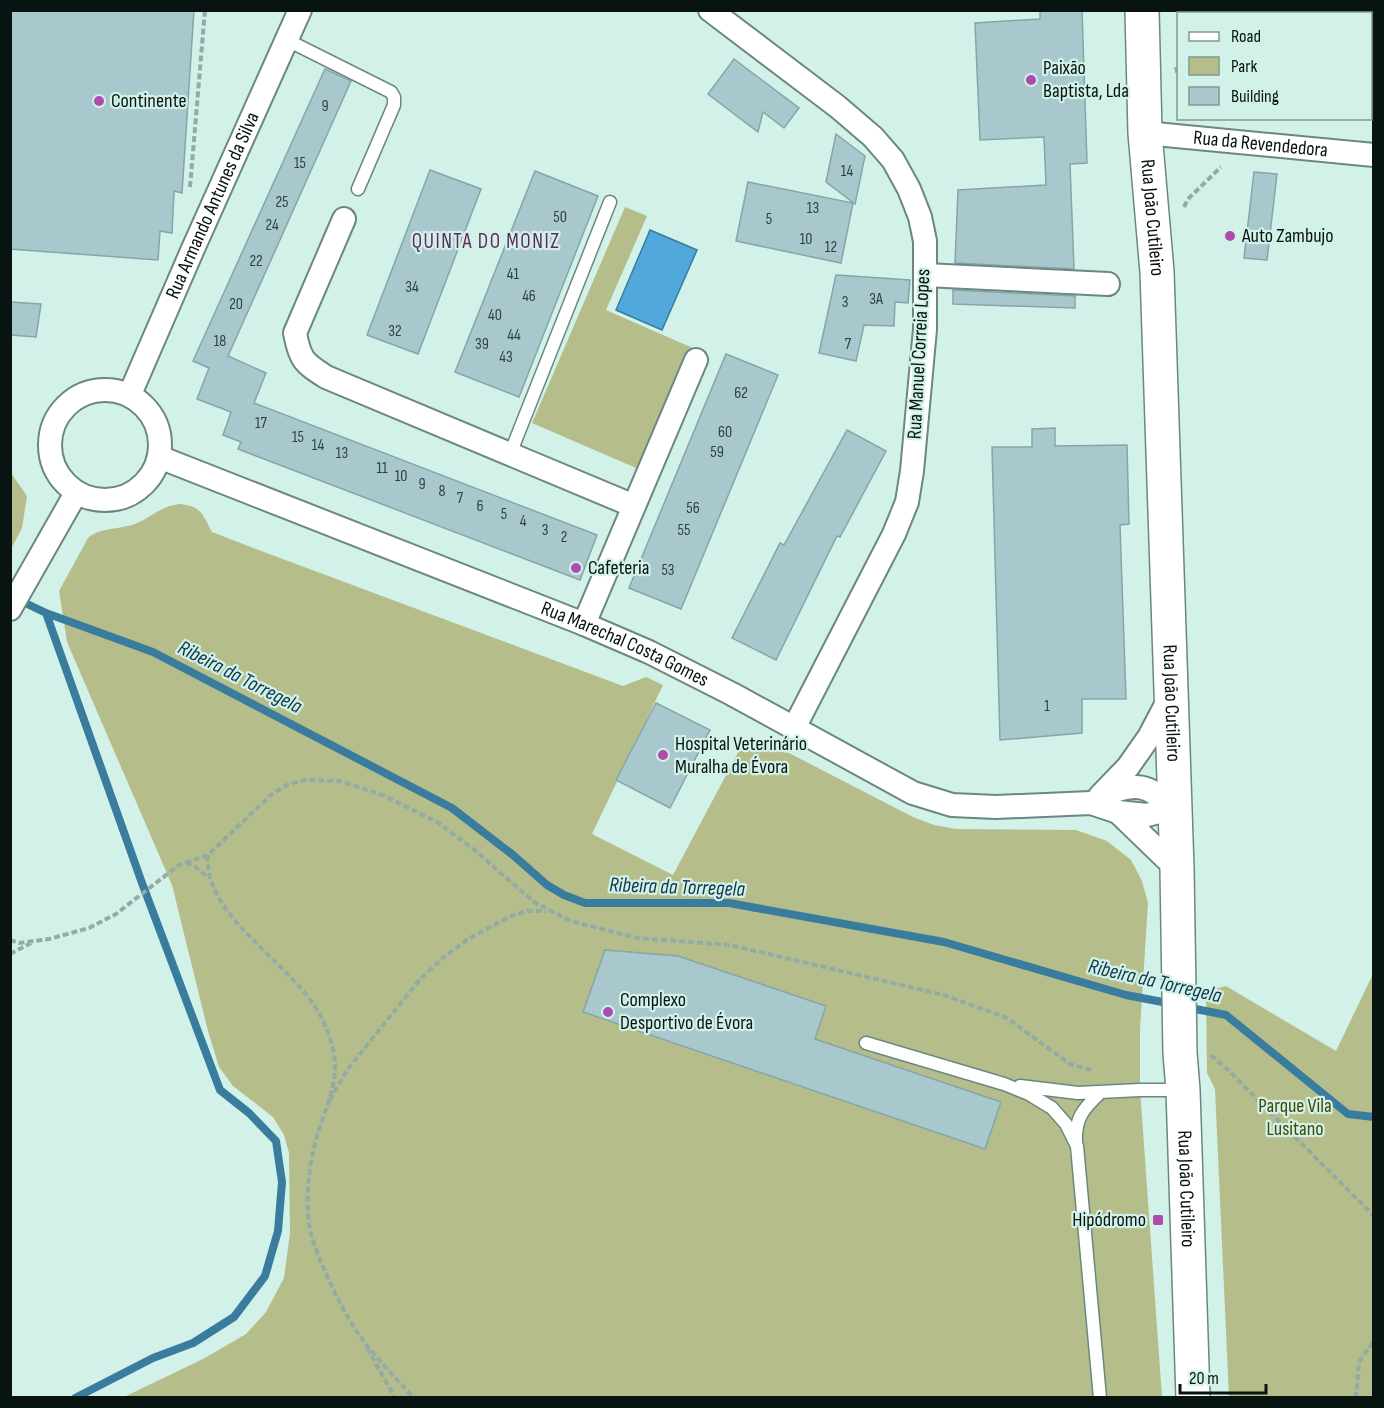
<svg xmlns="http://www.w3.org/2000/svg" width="1384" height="1408" font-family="'Sofia Sans Condensed',sans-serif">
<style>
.green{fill:#b5be8b}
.water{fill:#50a8db;stroke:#3a7c9e;stroke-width:1.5}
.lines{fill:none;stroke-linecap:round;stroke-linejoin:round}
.stream{stroke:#3a7c9e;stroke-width:8}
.building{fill:#a8c8cd;stroke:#85a5a9;stroke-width:1.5}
.lane-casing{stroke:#6b8880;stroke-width:15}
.street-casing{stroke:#6b8880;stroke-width:26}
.primary-casing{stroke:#6b8880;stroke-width:36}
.path{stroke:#92aba4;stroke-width:4;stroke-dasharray:6 3;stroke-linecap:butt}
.lane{stroke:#fff;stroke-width:12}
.street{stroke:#fff;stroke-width:22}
.primary{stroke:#fff;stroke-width:33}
.poi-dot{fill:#af4aaf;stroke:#d2f1e8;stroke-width:2}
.labels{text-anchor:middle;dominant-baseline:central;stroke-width:4.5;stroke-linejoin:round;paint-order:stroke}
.number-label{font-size:16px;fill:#304140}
.poi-label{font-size:20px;fill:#081411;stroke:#d2f1e8;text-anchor:start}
.street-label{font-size:20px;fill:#081411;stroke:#d2f1e8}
.park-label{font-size:20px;fill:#404803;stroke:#d2f1e8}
.neighbourhood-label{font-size:21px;letter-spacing:1.5px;fill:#5d2c5d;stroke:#d2f1e8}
.water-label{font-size:21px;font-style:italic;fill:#10364b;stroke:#d2f1e8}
</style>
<rect width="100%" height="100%" fill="#d2f1e8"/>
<path class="green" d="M625,207L647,216L606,310L695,349L643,471L532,423Z
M11,473L27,496L22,528L11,549Z
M179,504C201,506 202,513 212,532L264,552L623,686L646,677L663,685L592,834L673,875L742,745L789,753L913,817L934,825L956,829L1076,830L1107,841L1131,860L1142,881L1148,903L1140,1029V1089L1162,1397H124L203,1359L246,1334L266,1312L284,1278L290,1233L289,1153L284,1135L273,1117L233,1086L219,1067L208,1031L172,885L67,642L59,591L88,538C100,527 121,530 137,523C152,517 161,506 179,504Z
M1373,974V1397H1229L1215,1089L1207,1073L1206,991L1226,986L1336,1051Z"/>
<path class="water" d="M650,230L697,250L662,330L616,310Z"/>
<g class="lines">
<path class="stream" d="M17,599L46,613L153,652L452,808L513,855L547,885L564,895L585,903H729L944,942L1126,995L1173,1004
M46,613L142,883L220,1090L249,1113L276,1141L282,1182L278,1231L265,1276L234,1317L193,1343L153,1358L75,1398
M1185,1007L1226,1015L1348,1114L1374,1117"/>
</g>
<path class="building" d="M10,10H194L182,193L174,191L172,233L160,231L158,260L10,249Z
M1040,10H1082L1087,163L1070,164L1074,269L955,263L958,190L1046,185L1044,137L980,140L975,23L1040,19Z
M734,59L799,108L784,128L763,112L758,132L708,94Z
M325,69L351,81L228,356L266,373L254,403L597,535L580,580L238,449L241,442L223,435L231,412L197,399L209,368L193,361Z
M836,134L865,156L855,204L826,182Z
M430,170L481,189L418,354L367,335Z
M535,171L598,196L519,397L455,372Z
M1254,172L1277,174L1267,260L1244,258Z
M748,182L853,203L841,263L736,241Z
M836,275L910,280L908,303L895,302L894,326L864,325L856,361L819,353Z
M953,290L1075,296V308L953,304Z
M10,302L41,304L36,337L10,335Z
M726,354L778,375L681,609L629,588Z
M1055,428V446L1127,445L1129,524L1120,525L1126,699H1082V733L1000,740L992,447H1032V429Z
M847,430L886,451L840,537L837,536L776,660L732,638L780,543L784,545Z
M656,703L710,730L670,808L616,780Z
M605,950L678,956L826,1006L815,1039L1001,1102L985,1149L583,1012Z"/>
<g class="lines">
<g class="lane-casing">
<path id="lane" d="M287,40L391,92L394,97V105L358,189
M510,454L610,202
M866,1043L1004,1084L1029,1094L1052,1108L1066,1124L1077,1146L1100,1398
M1020,1086L1078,1093L1140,1090H1182
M1076,1142C1075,1118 1083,1109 1100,1093"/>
</g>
<g class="street-casing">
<g id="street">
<path d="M710,10L838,107L873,137L893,160L909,189L920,217L925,241V329L912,471L907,502L894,534L794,728"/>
<path id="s1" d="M1145,133L1374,155"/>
<path d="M344,219L295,333C300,360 304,363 326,377L634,506"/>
<path d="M925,275L1108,284"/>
<circle cx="105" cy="445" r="55"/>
<path id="s2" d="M130,394L192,251L300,10"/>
<path id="s3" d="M159,457L584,624L649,652L732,694L913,793L952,805L996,807L1091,803L1118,812L1147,815L1175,808"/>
<path d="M10,609L76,493"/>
<path d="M584,624L696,360"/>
<path d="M1104,795C1138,781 1147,785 1175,808"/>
<path d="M1100,796L1128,767L1149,737L1169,699"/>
<path d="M1118,812L1177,869"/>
</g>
</g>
<g class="primary-casing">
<g id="primary">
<path id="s4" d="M1142,10L1145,133L1157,272L1177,869L1180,1053L1183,1090L1193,1398"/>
</g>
</g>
<path class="path" d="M1176,67L1178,76
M190,187L205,10
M1184,207L1188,199L1221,167
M208,855C202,921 306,969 326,1028C331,1040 336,1055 335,1068C335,1094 318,1125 313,1152C308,1175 306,1201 309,1224C313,1253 347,1321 365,1343C380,1362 397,1380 414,1398
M186,863L193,865L209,878
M10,940L19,943L49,939L89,928L116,914L179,865L208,855L272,794L289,784L305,780L340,781L385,796L437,822L472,848L534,902L571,921L637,938L730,945L944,995L1007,1018L1070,1064L1091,1070
M10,954L31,943
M1211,1055L1228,1070L1374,1216
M330,1100L347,1070L421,978L443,958L468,939L511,916L527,911H546
M367,1348L395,1398
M1356,1398L1359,1362L1374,1341"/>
<use href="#lane" class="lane"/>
<use href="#street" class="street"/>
<use href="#primary" class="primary"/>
</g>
<g class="poi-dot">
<circle cx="1031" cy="80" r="6"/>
<circle cx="99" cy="101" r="6"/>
<circle cx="1230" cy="236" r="6"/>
<circle cx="576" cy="568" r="6"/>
<circle cx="663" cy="755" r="6"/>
<circle cx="608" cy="1012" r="6"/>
<rect x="1152" y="1214" width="12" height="12" rx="3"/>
</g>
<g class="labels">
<g class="number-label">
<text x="325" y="106">9</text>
<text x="300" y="163">15</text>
<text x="847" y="171">14</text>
<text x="282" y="202">25</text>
<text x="813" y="208">13</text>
<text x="560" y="217">50</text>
<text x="769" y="219">5</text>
<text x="272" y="225">24</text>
<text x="806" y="239">10</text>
<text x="831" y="247">12</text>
<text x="256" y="261">22</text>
<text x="513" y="274">41</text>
<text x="412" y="287">34</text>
<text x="529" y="296">46</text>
<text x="876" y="299">3A</text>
<text x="845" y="302">3</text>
<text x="236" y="304">20</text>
<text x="495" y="315">40</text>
<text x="395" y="331">32</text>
<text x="514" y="335">44</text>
<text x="220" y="341">18</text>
<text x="482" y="344">39</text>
<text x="848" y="344">7</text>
<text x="506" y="357">43</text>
<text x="741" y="393">62</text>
<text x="261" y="423">17</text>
<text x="725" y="432">60</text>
<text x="298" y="437">15</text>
<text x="318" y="445">14</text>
<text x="717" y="452">59</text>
<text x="342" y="453">13</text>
<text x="382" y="468">11</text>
<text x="401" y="476">10</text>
<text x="422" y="484">9</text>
<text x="442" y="491">8</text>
<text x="460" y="498">7</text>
<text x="480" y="506">6</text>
<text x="693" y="508">56</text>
<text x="504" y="514">5</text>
<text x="523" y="521">4</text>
<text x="545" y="530">3</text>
<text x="684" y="530">55</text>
<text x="564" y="537">2</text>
<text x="668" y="570">53</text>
<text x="1047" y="706">1</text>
</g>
<g class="poi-label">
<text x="1043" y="68">Paixão<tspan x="1043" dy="23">Baptista, Lda</tspan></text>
<text x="111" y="101">Continente</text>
<text x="1242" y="236">Auto Zambujo</text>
<text x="588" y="568">Cafeteria</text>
<text x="675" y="744">Hospital Veterinário<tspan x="675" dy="23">Muralha de Évora</tspan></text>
<text x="620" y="1000">Complexo<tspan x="620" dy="23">Desportivo de Évora</tspan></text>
<text x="1146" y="1220" text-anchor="end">Hipódromo</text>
</g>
<g class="street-label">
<text stroke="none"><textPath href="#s1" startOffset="116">Rua da Revendedora</textPath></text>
<text stroke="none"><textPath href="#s2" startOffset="206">Rua Armando Antunes da Silva</textPath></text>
<text stroke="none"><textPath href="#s4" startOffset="208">Rua João Cutileiro</textPath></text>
<text transform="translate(919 354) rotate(-87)">Rua Manuel Correia Lopes</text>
<text stroke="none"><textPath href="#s3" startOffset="502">Rua Marechal Costa Gomes</textPath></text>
<text stroke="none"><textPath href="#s4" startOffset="694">Rua João Cutileiro</textPath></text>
<text stroke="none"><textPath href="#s4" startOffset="1180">Rua João Cutileiro</textPath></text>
</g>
<g class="park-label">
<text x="1295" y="1106">Parque Vila<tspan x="1295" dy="23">Lusitano</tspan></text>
</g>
<g class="neighbourhood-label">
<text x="486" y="241">QUINTA DO MONIZ</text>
</g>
<g class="water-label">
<text transform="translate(240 677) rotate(27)">Ribeira da Torregela</text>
<text transform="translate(677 887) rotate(2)">Ribeira da Torregela</text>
<text transform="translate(1155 981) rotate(13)">Ribeira da Torregela</text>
</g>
</g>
<rect width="1384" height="1408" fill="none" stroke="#081411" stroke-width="24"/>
<rect x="1177" y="12" width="195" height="108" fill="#d2f1e8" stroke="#819992" stroke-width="1.5"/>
<rect x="1189" y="32" width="30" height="9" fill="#ffffff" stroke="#819992" stroke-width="1.5"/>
<text x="1231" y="42" font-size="18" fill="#081411">Road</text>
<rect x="1189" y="57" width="30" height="18" fill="#b5be8b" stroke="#819992" stroke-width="1.5"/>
<text x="1231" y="72" font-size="18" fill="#081411">Park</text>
<rect x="1189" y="87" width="30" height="18" fill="#a8c8cd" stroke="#819992" stroke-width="1.5"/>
<text x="1231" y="102" font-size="18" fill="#081411">Building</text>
<path d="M1180 1384v9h86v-9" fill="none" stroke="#081411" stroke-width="3"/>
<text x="1189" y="1384" font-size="18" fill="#081411" stroke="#d2f1e8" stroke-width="4.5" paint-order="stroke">20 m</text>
</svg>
